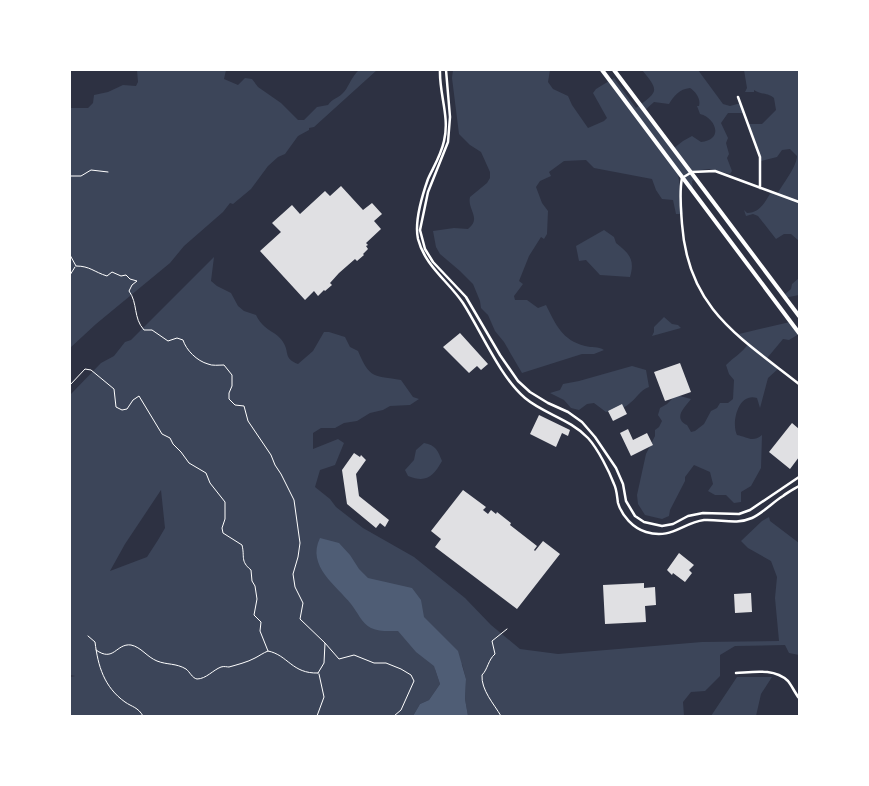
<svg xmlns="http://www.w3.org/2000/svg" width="869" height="786" font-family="Mulish,sans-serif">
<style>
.green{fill:#3c4559;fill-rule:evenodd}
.water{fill:#4f5d75}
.building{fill:#e0e0e3}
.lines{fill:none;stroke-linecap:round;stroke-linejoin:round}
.path{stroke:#fff;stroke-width:1}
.minor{stroke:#fff;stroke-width:2.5}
.primary{stroke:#fff;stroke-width:4}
</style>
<rect width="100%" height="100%" fill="#2d3142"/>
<path class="green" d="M137,70H226L224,79L238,85L245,78L252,79L258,87L281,103L298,120H304L317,107L328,105C333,98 337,99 342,94C348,89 351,77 359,70H377L314,127L309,128V130L298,136L285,154L278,157L268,166L251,189L233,204L230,203L223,212L184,246L170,263L96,324L70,348V108H88L93,103L94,95L108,92L123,85L136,86L138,82Z
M453,70H550L548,82L553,89L568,96L572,105L588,128L604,121L607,118L593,93L596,89L614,78L636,108C658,91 660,92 642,70H698L723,104L730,106L741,103L745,113H728L721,123L728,138L726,143L729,154L727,158L732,171L730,174L709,169L693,171L696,179L692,181L693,191L678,174L682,199L683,214H676L673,200L662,199L656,190L652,179L594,168L586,160L564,161L549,172L551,176L540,181L536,187L542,203L548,211L547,234L544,239L541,237L529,256L519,281L523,284L514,296L515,300H527L538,308L546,305C556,325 562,340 585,346C592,348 598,346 604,350L594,354H582L522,373L504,342L495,331L488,315L481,308L480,301L473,284L460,271L440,254L436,247L433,231L454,228L468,229C482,218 467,210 470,197L487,183L490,178V172L481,152L470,145L459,134L452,78ZM690,88C696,92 701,99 699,106H697L700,114C716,118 724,140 701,142L692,136L683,141L674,148L645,110L654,102L669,104C674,96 679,89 690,88Z
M744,70H799V241L791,234H784L776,239L758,216L753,214L746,216L744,210L747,213C760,213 765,202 771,192L777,194C783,184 797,166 797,156L790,149L782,150L777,157L761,161L749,124H762L776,110L774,98C767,92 761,95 754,90V92H745L747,88Z
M604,230L614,237L616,243C630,254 635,260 630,277L600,275L586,260L579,261L576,246Z
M214,257L211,281L217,286L231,293L238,306L244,311L256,315C264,332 277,331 283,342C290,353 283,358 298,364L313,351L324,332H329L345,337L350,347L358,351C370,380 374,375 401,380L413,397L419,399L410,405L390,406L383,410L370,413L357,421L344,423L335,428H321L313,433V449L338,439L344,443L335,465L320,470L315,487L330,499L336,507L363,528L414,557L465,598L491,625L520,649L558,654L702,642L779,641L775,598L777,577L771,561L748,548L741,541L762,521L769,517L770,521L799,543V655L789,653L785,645L735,646L720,655V676L705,691L691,692L683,702L684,716H468L465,699L466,679L462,664L435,669L440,684L429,700L420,704L413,716H70V677L75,676L70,675V395L101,363L114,356L125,342L131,340ZM161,490L165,528L158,540L147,557L110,571L125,544Z
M799,278V295L784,298V295L791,289L792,284Z
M664,317L672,324L678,325L681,328L652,336L654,332V327Z
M790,322L799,334L789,340L783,339L768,357L767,359L779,368L768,378L760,408L757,398C738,392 731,423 737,435C748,437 752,443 762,435L761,468L751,486L741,492V502L734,503L726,495H715L708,491L713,484L710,472L694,465L685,477V481L670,510L669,516L662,519L645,515L638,504L637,495L646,454L655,436V430L659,427L662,421L658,415L660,408L667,404L676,395L691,399C684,408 673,418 687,425L691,432L695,431L704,424L711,411L717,408L720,403H728L733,399L734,380L729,374L726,365C734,357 742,353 748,344L739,334Z
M632,366L646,370L649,387C639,391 638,397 630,403C623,410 615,410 606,412L594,403L587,404L579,410L571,408L564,400L550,393L560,390L563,384L579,381Z
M424,443C436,445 438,451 442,461C433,477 426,483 408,476L405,470L414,460L416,450Z
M737,677H772L761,694L756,716H711Z"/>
<path class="water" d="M320,538L339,543L350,555L359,569L368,578L412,588L421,600L424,617L458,651L466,679L465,699L468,716H413L420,704L429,700L440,684L434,666L416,652L398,631C389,631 379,632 371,628C362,624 357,611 351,604C337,586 306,566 320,538Z"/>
<path class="building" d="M341,186L363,210L372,203L382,214L374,221L381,229L366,243L368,245L366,246L368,249L363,254L364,255L357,261L355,259L339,273L330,283L332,285L325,291L324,290L318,296L314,291L305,300L260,251L281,232L272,223L292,205L300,214L325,191L330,196Z
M460,333L488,364L481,370L477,366L469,373L443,347Z
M680,363L691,392L665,401L654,372Z
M622,404L627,414L613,421L608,411Z
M539,415L570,430L568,436L562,433L556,447L530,434Z
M792,423L799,429V457L790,469L769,452Z
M628,429L633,440L647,433L653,445L631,456L620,433Z
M354,453L360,457L361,455L366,460L356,474L359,496L389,520L385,527L380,523L376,528L347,504L342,470Z
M463,490L486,507L483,510L488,514L491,510L496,514L497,512L511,523L510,525L537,546L534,550L535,551L543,541L560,554L517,609L435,547L441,539L431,531Z
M679,553L694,565L689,570L692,573L685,582L673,573L672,575L667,570Z
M644,583V588L655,587L656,605L645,606L646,622L605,624L603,585Z
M751,593L752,612L735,613L734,594Z"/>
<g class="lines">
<path class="path" d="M70,176H81L91,170L108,172
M70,255L76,266C90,266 94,272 107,276L112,272L121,276L126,275L130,279L137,281L132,285L129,291C138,303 133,318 144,330H152L168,341L177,338L183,340C186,350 197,361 208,364C212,366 219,365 224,365L232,375V386L229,393V399L235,405L244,406L248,421L271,455L275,465L281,474L294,500L300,543L298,557L293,574L295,587L303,603L300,619L325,643L324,663L318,673
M70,275L75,267
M70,385L85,369L91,370L114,389L116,407L122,410L127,409L133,400L139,396L162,434L170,438L173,444L181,452L189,463L206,473L210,483L225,502V519L222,528L223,533L242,545C245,557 240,561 251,570L252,581L255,586L257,599L254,615L261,622L260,631L268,651
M88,636L95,642C98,666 104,687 125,702C132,707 138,707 143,716
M325,643L339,659L354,655L374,663H386L401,669L411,675L414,681L401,710L394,716
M96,650C114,663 116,643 131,645C141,647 147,657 157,661C167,665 176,663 186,669C190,672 192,678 197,679C206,679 213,670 221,667C224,666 227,667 229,667C236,665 248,662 255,658C259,656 263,653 268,651C288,655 292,674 318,673
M317,716L324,697L319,674
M501,716C494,704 481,690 482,675C488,669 488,660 495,654L492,641L507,629"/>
<path class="minor" d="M440,70C439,94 450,117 444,141C441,155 434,166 428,179C422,196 414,221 418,239C425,266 448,281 463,303C481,331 500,377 525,398C544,414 570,419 588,438C598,449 609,471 614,484C617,490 617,497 618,503C622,516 633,528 646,532C671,540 682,523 704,520C721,519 736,525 752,518C763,513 773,502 783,496C788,492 794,489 799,486
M446,70L450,117L448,142L428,192L420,230L425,249L433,262L466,297L500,355L518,381L530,392L548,403L568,412L582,422L595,437L616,468L623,484L626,501L635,516L644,522L662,526L673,524L688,516L703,513L739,514L750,510L799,477
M738,97L760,157V188
M799,202L715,171L692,172L682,178C679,193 681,209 682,224C688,308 738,336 799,384
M736,673C754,672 774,668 788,681C792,686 795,693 799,698"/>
<path class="primary" d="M602,70L799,333
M614,70L799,316"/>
</g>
<rect width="869" height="786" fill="none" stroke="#ffffff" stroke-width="142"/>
</svg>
